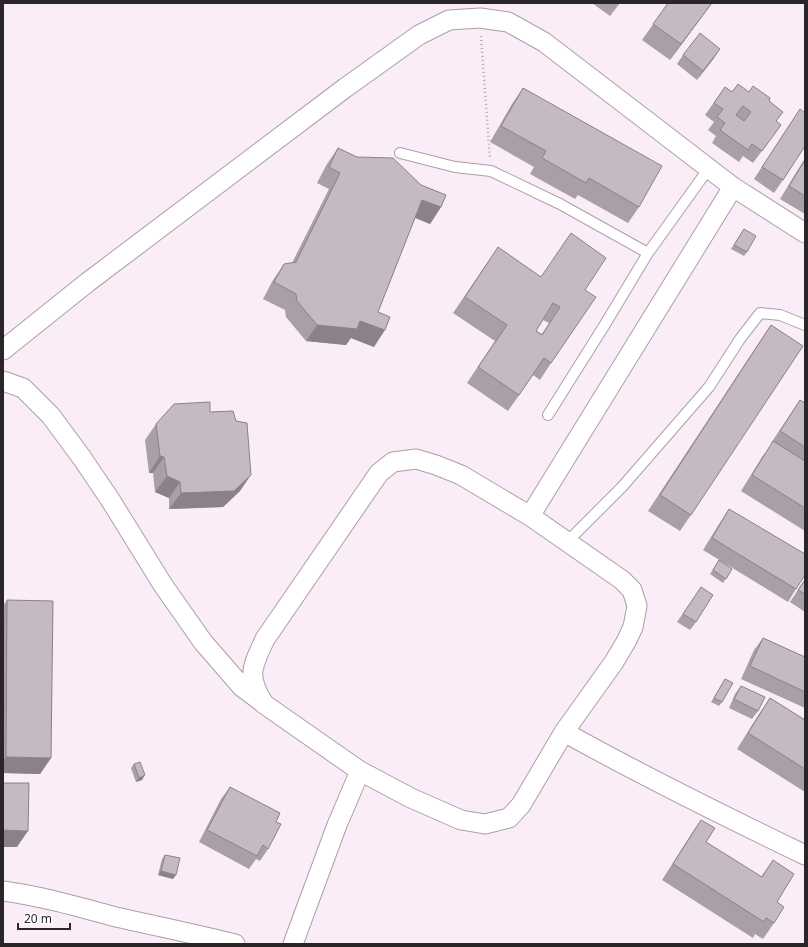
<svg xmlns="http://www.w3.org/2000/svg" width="808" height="947" font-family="'Noto Sans',sans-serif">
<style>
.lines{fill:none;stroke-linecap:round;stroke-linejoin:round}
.service-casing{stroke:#ab9fa8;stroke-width:12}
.minor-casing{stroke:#ab9fa8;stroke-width:21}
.path{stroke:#b1a7af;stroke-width:2.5;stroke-dasharray:1 3;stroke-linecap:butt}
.service{stroke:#fff;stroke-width:10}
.minor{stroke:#fff;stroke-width:19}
.wall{fill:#a99fa7;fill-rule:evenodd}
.shaded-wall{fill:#8a8288}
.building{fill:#c5b9c2;stroke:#8a8288;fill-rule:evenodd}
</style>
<rect width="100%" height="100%" fill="#faedf7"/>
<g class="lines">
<g class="service-casing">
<path id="service" d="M400,153L455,167L491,171L560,204L648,253
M548,415L604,326L648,253L709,168
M567,542L622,487L709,387L740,339L760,313L780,315L805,325"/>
</g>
<g class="minor-casing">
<path id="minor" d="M3,350L88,282L345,88L419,35L449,20L480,18L508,22L544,42L733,187L805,233
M3,381L23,388L51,416L82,458L111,501L163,585L203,642L242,687L262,702
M416,459L436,465L461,475L530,516L622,580L632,590L637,606L633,627L627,640L614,662L564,732L521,805L509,818L485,824L461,820L411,798L360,771L264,704C246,676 252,667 265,639L379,473L393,462Z
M530,516L733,187
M564,732C643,776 724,816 805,855
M3,891C41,896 78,907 116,917C156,926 196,934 235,944
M293,944L337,825L360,771"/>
</g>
<path class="path" d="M481,36L490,159"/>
<use href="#service" class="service"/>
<use href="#minor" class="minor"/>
</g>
<path class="wall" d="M592,3H620L610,16Z
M668,3H712L670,60L642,40Z
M683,55L714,58L697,80L677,64Z
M725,87L732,92H749L769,101L776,121L781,125L753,163L743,156L739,162L712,143L716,136L708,130L714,122L705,115Z
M523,88L639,207L628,223L578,195L575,199L530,174L534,167L490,142L512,104Z
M800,109L783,180L774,193L754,179Z
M338,148L441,207L430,224L415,218L378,312L374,347L351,338L346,345L306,341L286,317L285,310L263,299L273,280L284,264L292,263L329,189L317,183L327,164Z
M805,158V214L780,199Z
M744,229L747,252L744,256L731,249Z
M487,263L541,276L585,290L551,363L540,380L533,375L508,411L467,383L495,341L453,313ZM543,320L549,323L542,334L536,331Z
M771,325L691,515L680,531L648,511L760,341Z
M800,400L805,403V531L741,491L762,457L772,444L771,443Z
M210,412L240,491L223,507L169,509V498L155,492L153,473H149L145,440L156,424Z
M729,509L796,589L788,602L703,550L721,521Z
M719,560L732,569L723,583L710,574Z
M805,579V612L790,602Z
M695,596L696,622L690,630L677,622Z
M7,600L51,758L40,774L3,773V606Z
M763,638L805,657V708L741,679L754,650Z
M725,679L722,702L719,706L711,702Z
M741,686L758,711L752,719L729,708L735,694Z
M770,698L805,720V792L737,749L759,714Z
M134,764L142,780L136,782L131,768Z
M230,787L276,822L268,849L260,861L256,859L249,869L199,842L221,799Z
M701,820L706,842L761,877L773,860L777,902L774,923L763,939L755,934L753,938L662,880L690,836Z
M165,855L173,879L158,875L162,859Z"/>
<path class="shaded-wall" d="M712,3L670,60L681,44Z
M720,49L714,58L697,80L703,71Z
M422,200L441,207L430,224L411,216Z
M360,321L385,330L374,347L351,338L346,345L306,341L317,325Z
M160,456L164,457L153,473H149Z
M251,475L240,491L223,507L169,509L181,493Z
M167,476L180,482L169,498L155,492Z
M6,757L51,758L40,774L3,773V761Z
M145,775L142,780L136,782L139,778Z
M3,830L28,831L17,847H3Z
M161,871L176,875L173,879L158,875Z"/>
<path class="building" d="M668,3H712L681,44L653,24Z
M700,33L720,49L703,71L683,55Z
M738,84L749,92L753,86L770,98L769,101L783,112L776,121L781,125L762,151L752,144L748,150L720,130L725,123L717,117L723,109L714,103L725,87L732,92ZM743,106L751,112L744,121L736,115Z
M523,88L662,166L639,207L589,178L586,183L542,158L546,151L501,126Z
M800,109L805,113V146L783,180L762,167Z
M338,148L357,157L393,158L421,185L446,195L441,207L422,200L378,312L390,317L385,330L360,321L357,329L317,325L297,301L296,294L274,282L284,264L296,262L340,173L329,167Z
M805,160V196L789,186Z
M744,229L756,236L747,252L734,245Z
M571,233L606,258L585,290L596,297L551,363L544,358L519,395L478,367L507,325L465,297L498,247L541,277ZM553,303L560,307L542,335L536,331Z
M771,325L803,346L691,515L660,495Z
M800,400L805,403V447L780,431Z
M210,402V412L233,411L236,421L247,423L251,475L234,491L181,493L180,482L167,476L164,457L160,456L156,424L174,404Z
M773,441L805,461V508L752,475Z
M729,509L805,554V575L796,589L712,538Z
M719,560L732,569L726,579L713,570Z
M805,580V594L798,590Z
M701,587L713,595L696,622L683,614Z
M7,600L53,601L51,758L6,757Z
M763,638L805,657V692L750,666Z
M725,679L733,683L722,702L714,698Z
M741,686L765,697L758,711L734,699Z
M770,698L805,720V769L748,733Z
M140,762L145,775L139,778L134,764Z
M3,783H29L28,831L3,830Z
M230,787L280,813L276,822L281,824L268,849L263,845L257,856L207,830Z
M701,820L715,828L706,842L762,877L773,860L794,874L777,902L784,907L774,923L766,918L764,922L673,864Z
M165,855L180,858L176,875L161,871Z"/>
<rect width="808" height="947" fill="none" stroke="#2a2529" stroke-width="8"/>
<path d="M18 923v6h52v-6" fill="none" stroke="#2a2529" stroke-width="2"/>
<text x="24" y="923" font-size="12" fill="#2a2529" stroke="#ffffff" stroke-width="3" paint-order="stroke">20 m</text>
</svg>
